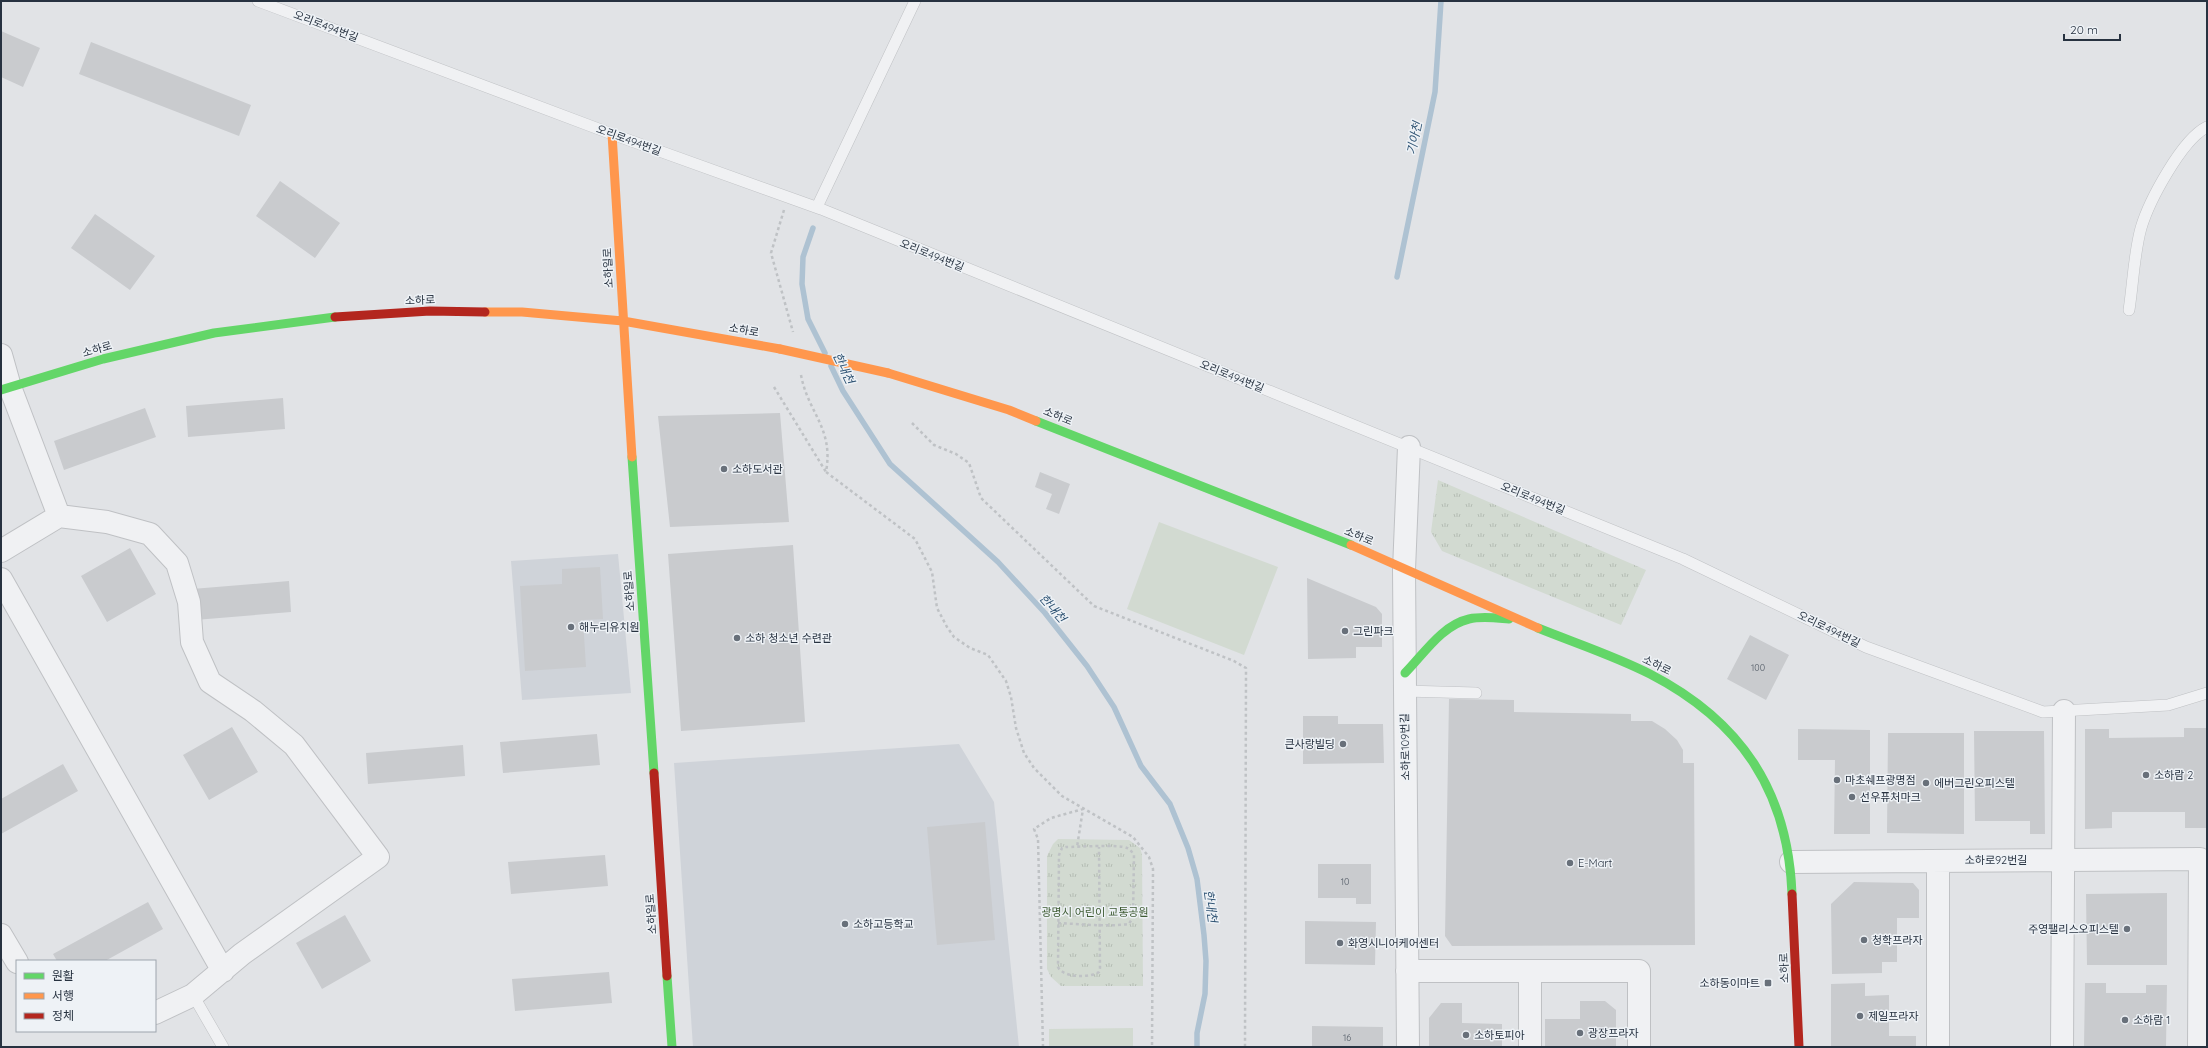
<svg xmlns="http://www.w3.org/2000/svg" width="2208" height="1048" font-family="Quicksand,'Noto Sans KR',sans-serif">
	<style>
		.built { fill: #cfd3d9 }
		.park { fill: url(#park-tufts) }
		.pitch { fill: #d2dad1 }
		.lines { fill: none; stroke-linecap: round; stroke-linejoin: round }
		.stream { stroke: #aec2d2; stroke-width: 5.5 }
		.building { fill: #c9cbce }
		.lane-casing { stroke: #bfc1c4; stroke-width: 12 }
		.street-casing { stroke: #bfc1c4; stroke-width: 24 }
		.path { stroke: #bfc2c5; stroke-width: 2.5; stroke-dasharray: 3 3; stroke-linecap: butt }
		.lane { stroke: #f0f1f3; stroke-width: 11 }
		.street { stroke: #f0f1f3; stroke-width: 22 }
		.fast { stroke: #63d668; stroke-width: 9 }
		.slow { stroke: #ff974d; stroke-width: 9 }
		.jam { stroke: #b3261e; stroke-width: 9 }
		.slow-bridge { stroke: #ff974d; stroke-width: 9 }
		.poi-dot { fill: #68707a; stroke: #eef2f6; stroke-width: 1.5 }
		.labels { text-anchor: middle; dominant-baseline: central; stroke-width: 3; stroke-linejoin: round; paint-order: stroke }
		.number-label { font-size: 9px; fill: #505964 }
		.street-label { font-size: 11px; fill: #273240; stroke: #eef2f6 }
		.poi-label { font-size: 11px; fill: #273240; stroke: #eef2f6; text-anchor: start }
		.park-label { font-size: 11px; fill: #3f5c34; stroke: #eef2f6 }
		.water-label { font-size: 12px; font-style: italic; fill: #305474; stroke: #eef2f6 }
	</style>
	<defs>
		<pattern id="park-tufts" width="24" height="20" patternUnits="userSpaceOnUse"><rect width="24" height="20" fill="#d2dad1"/><path d="M3 7l-1-3M5 7V3M7 7l1-3M15 17l-1-3M17 17v-4M19 17l1-3" fill="none" stroke="#b4bcb4"/></pattern>
	</defs>
	<rect width="100%" height="100%" fill="#e1e3e6"/>
	<path class="built" d="M618 554 631 693 522 700 511 561Z
		M959 744 994 802 1019 1047H693L674 763Z"/>
	<path class="park" d="M1438 480 1646 570 1621 625 1442 551 1431 532Z
		M1058 839 1129 840 1140 848 1142 854 1143 986H1061L1051 977 1047 969V856L1053 844Z"/>
	<path class="pitch" d="M1159 522 1278 567 1244 655 1127 609Z
		M1133 1028V1047H1049V1029Z"/>
	<g class="lines">
		<path class="stream" d="M813 228 803 257 802 284 808 319 825 353
			M1397 277 1435 92 1441 1
			M831 366 843 391 890 464 998 562 1045 613 1087 666 1114 707 1141 766 1170 804 1188 848 1197 879 1204 935 1206 961 1205 994 1197 1033V1047"/>
	</g>
	<path class="building" d="M1 31 40 48 23 87 1 77Z
		M91 42 251 105 239 136 79 74Z
		M280 181 340 223 315 258 256 216Z
		M95 214 155 256 130 290 71 248Z
		M283 398 285 429 188 437 186 406Z
		M145 408 156 437 64 470 54 441Z
		M780 413 789 522 670 527 658 416Z
		M1040 472 1070 484 1059 514 1046 509 1052 494 1035 487Z
		M793 545 805 722 681 731 668 554Z
		M130 548 156 594 107 622 81 576Z
		M600 567 603 619 583 620 586 667 525 671 520 586 562 584V569Z
		M1307 578 1376 607 1382 614V647H1356V658L1308 659Z
		M289 581 291 612 195 620 192 589Z
		M1750 635 1789 655 1766 700 1727 679Z
		M1449 699 1514 700V712L1631 714V721H1652L1665 729 1677 740 1683 750V763H1694L1695 945 1452 946 1445 936Z
		M1303 716H1338V724H1383L1384 763 1303 764Z
		M232 727 258 772 209 800 183 755Z
		M2184 728H2207V828H2185V812H2112V828L2085 829V729H2109V738L2184 737Z
		M1798 729 1870 730V834H1834L1835 760H1798Z
		M1974 731H2044L2045 834H2030V821H1975Z
		M1888 733H1964V834L1887 833Z
		M597 734 600 765 503 773 500 742Z
		M463 745 465 776 368 784 366 753Z
		M63 764 78 791 1 834V799Z
		M985 822 995 940 937 945 927 827Z
		M605 855 608 886 511 894 508 862Z
		M1318 864H1371V904H1356V898H1318Z
		M1854 882 1913 883 1919 890V918H1897V962H1882V973L1832 974 1831 904Z
		M2167 893V965H2087L2086 894Z
		M148 902 163 929 105 961H57L53 954Z
		M345 915 371 961 322 989 296 943Z
		M1305 921 1376 922 1375 965 1305 964Z
		M609 972 612 1003 515 1011 512 979Z
		M1865 983V996L1889 995V1036H1916V1047H1831V984Z
		M2085 983H2106V993H2146V985H2167L2166 1047H2084Z
		M1580 1001H1605L1616 1010V1047H1545V1019H1580Z
		M1441 1003H1462V1023L1502 1024V1047H1429V1018Z
		M1312 1026 1383 1027V1047H1312Z"/>
	<g class="lines">
		<defs>
			<path id="lane" d="M258 1 612 134 821 209 1683 559 1866 647 2043 712 2168 705 2207 693
				M817 207 915 1
				M2129 310C2133 284 2134 253 2141 228 2149 201 2182 139 2207 127
				M1405 691 1476 693
				M193 995 223 1047"/>
			<path id="street" d="M1 355 10 387 59 516
				M1 551 59 516 107 522 150 534 177 563 189 602 192 642 210 682 253 711 294 745 378 857 242 954 193 995 155 1013
				M1 579 223 971
				M1938 861V1047
				M1791 862 2200 859 2199 1047
				M1 935 17 962
				M1407 971H1639V1047
				M1530 971V1047
				M1408 1047 1404 570 1409 447
				M2062 1047 2064 711"/>
		</defs>
		<use href="#lane" class="lane-casing"/>
		<use href="#street" class="street-casing"/>
		<path class="path" d="M784 210 771 253 793 332
			M801 375C808 413 834 428 826 472L915 539 932 572 937 608 947 627 954 637 970 648 988 655 1006 681 1011 697 1016 728 1024 753 1034 768 1062 796 1133 837 1149 857 1153 869 1152 1047
			M774 387 826 472
			M912 423 934 445 956 454 969 463 981 498 1094 606 1234 661 1246 668 1245 1047
			M1058 923C1081 924 1106 927 1129 924L1133 917 1134 855C1132 852 1130 849 1127 848 1119 844 1077 847 1066 847L1062 848 1059 855 1058 967C1063 978 1090 978 1099 972L1100 968 1099 847
			M1043 1047 1038 839 1034 829 1051 818 1083 809 1077 847"/>
		<use href="#lane" class="lane"/>
		<use href="#street" class="street"/>
		<path class="fast" d="M1 390 103 359 214 333 335 317
			M1036 421 1351 545
			M632 457 654 773
			M1538 628C1575 643 1615 656 1650 674 1741 721 1788 791 1792 894
			M1405 673C1423 655 1442 625 1469 619 1482 616 1496 618 1509 619
			M667 976 672 1047"/>
		<path class="slow" d="M612 134 632 457
			M485 312H522L623 321 780 349
			M888 373 1009 410 1036 421
			M1351 545 1538 628"/>
		<path class="jam" d="M335 317 430 311 485 312
			M654 773 667 976
			M1792 894 1799 1047"/>
		<path class="slow-bridge" d="M780 349 888 373"/>
	</g>
	<g class="poi-dot">
		<circle cx="724" cy="469" r="4"/>
		<circle cx="571" cy="627" r="4"/>
		<circle cx="1345" cy="631" r="4"/>
		<circle cx="737" cy="638" r="4"/>
		<circle cx="1343" cy="744" r="4"/>
		<circle cx="2146" cy="775" r="4"/>
		<circle cx="1837" cy="780" r="4"/>
		<circle cx="1926" cy="783" r="4"/>
		<circle cx="1852" cy="797" r="4"/>
		<circle cx="1570" cy="863" r="4"/>
		<circle cx="845" cy="924" r="4"/>
		<circle cx="2127" cy="929" r="4"/>
		<circle cx="1864" cy="940" r="4"/>
		<circle cx="1340" cy="943" r="4"/>
		<rect x="1764" y="979" width="8" height="8" rx="2"/>
		<circle cx="1860" cy="1016" r="4"/>
		<circle cx="2125" cy="1020" r="4"/>
		<circle cx="1580" cy="1033" r="4"/>
		<circle cx="1466" cy="1035" r="4"/>
	</g>
	<g class="labels">
		<g class="number-label">
			<text x="1758" y="667">100</text>
			<text x="1345" y="881">10</text>
			<text x="1347" y="1037">16</text>
		</g>
		<g class="street-label">
			<text transform="translate(326 26) rotate(21)">오리로494번길</text>
			<text transform="translate(629 140) rotate(20)">오리로494번길</text>
			<text transform="translate(932 255) rotate(22)">오리로494번길</text>
			<text transform="translate(608 268) rotate(-93)">소하일로</text>
			<text transform="translate(420 300) rotate(-2)">소하로</text>
			<text transform="translate(744 330) rotate(10)">소하로</text>
			<text transform="translate(97 349) rotate(-16)">소하로</text>
			<text transform="translate(1232 376) rotate(22)">오리로494번길</text>
			<text transform="translate(1058 416) rotate(22)">소하로</text>
			<text transform="translate(1533 498) rotate(22)">오리로494번길</text>
			<text transform="translate(1359 536) rotate(22)">소하로</text>
			<text transform="translate(629 591) rotate(-94)">소하일로</text>
			<text transform="translate(1829 629) rotate(26)">오리로494번길</text>
			<text transform="translate(1657 665) rotate(26)">소하로</text>
			<text transform="translate(1405 747) rotate(-91)">소하로109번길</text>
			<text x="1996" y="860">소하로92번길</text>
			<text transform="translate(651 914) rotate(-94)">소하일로</text>
			<text transform="translate(1784 968) rotate(-92)">소하로</text>
		</g>
		<g class="poi-label">
			<text x="732" y="469">소하도서관</text>
			<text x="579" y="627">해누리유치원</text>
			<text x="1353" y="631">그린파크</text>
			<text x="745" y="638">소하 청소년 수련관</text>
			<text x="1335" y="744" text-anchor="end">큰사랑빌딩</text>
			<text x="2154" y="775">소하람 2</text>
			<text x="1845" y="780">마초쉐프광명점</text>
			<text x="1934" y="783">에버그린오피스텔</text>
			<text x="1860" y="797">선우퓨처마크</text>
			<text x="1578" y="863">E-Mart</text>
			<text x="853" y="924">소하고등학교</text>
			<text x="2119" y="929" text-anchor="end">주영팰리스오피스텔</text>
			<text x="1872" y="940">청학프라자</text>
			<text x="1348" y="943">화영시니어케어센터</text>
			<text x="1760" y="983" text-anchor="end">소하동이마트</text>
			<text x="1868" y="1016">제일프라자</text>
			<text x="2133" y="1020">소하람 1</text>
			<text x="1588" y="1033">광장프라자</text>
			<text x="1474" y="1035">소하토피아</text>
		</g>
		<g class="park-label">
			<text x="1095" y="912">광명시 어린이 교통공원</text>
		</g>
		<g class="water-label">
			<text transform="translate(1414 138) rotate(-78)">기아천</text>
			<text transform="translate(844 368) rotate(64)">한내천</text>
			<text transform="translate(1053 608) rotate(49)">한내천</text>
			<text transform="translate(1211 906) rotate(82)">한내천</text>
		</g>
	</g>
	<rect width="2208" height="1048" fill="none" stroke="#273240" stroke-width="4"/>
	<rect x="16" y="960" width="140" height="72" fill="#eef2f6" stroke="#9ea5ad"/>
	<rect x="24" y="973" width="20" height="6" fill="#63d668" stroke="#9ea5ad"/>
	<text x="52" y="980" font-size="12" fill="#273240">원활</text>
	<rect x="24" y="993" width="20" height="6" fill="#ff974d" stroke="#9ea5ad"/>
	<text x="52" y="1000" font-size="12" fill="#273240">서행</text>
	<rect x="24" y="1013" width="20" height="6" fill="#b3261e" stroke="#9ea5ad"/>
	<text x="52" y="1020" font-size="12" fill="#273240">정체</text>
	<path d="M2064 34v6h56v-6" fill="none" stroke="#273240" stroke-width="2"/>
	<text x="2070" y="34" font-size="12" fill="#273240" stroke="#eef2f6" stroke-width="3" paint-order="stroke">20 m</text>
</svg>
